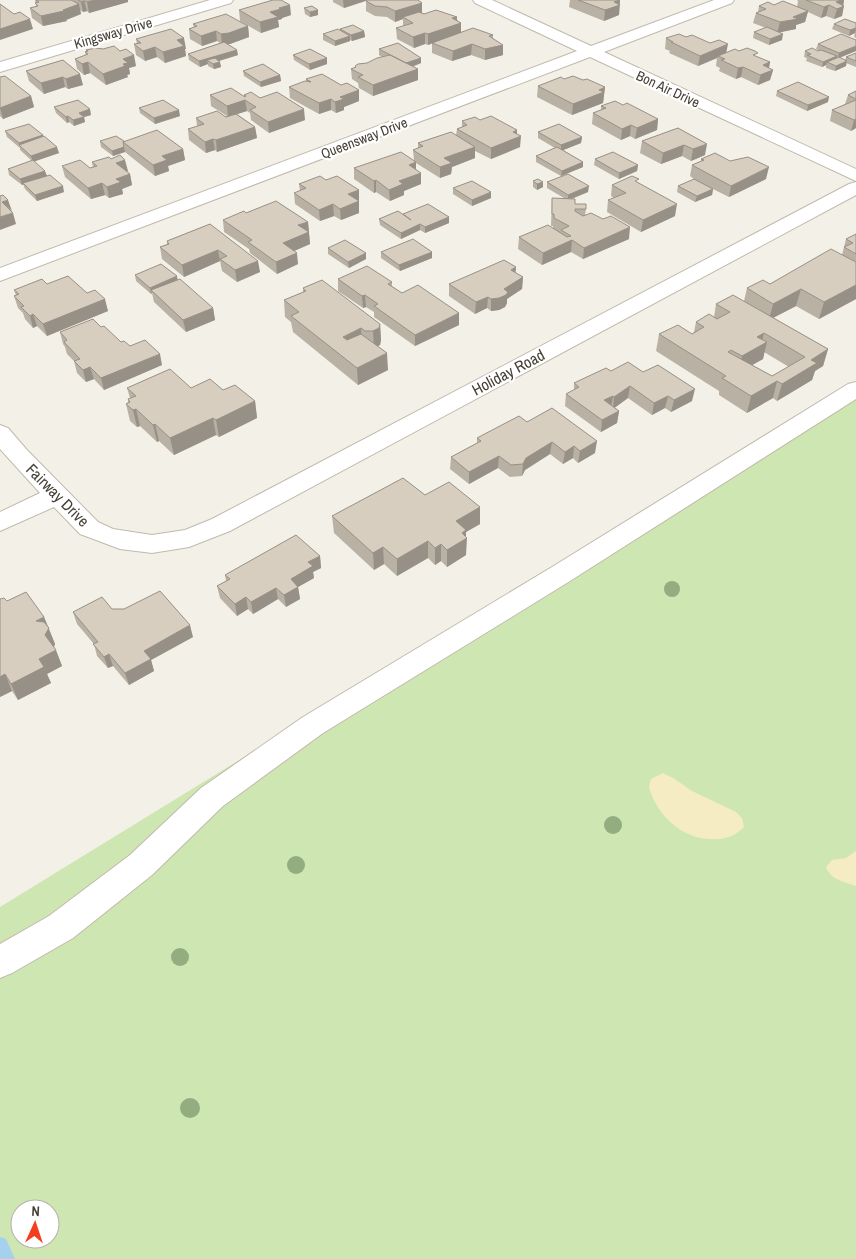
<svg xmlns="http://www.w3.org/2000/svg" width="856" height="1259" font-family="'Archivo Narrow',sans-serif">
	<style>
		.green { fill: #cee6b1; fill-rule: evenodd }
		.sand { fill: #f6ecc4 }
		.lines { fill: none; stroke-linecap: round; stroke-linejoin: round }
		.stream { fill: #a5d0ee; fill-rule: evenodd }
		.minor-casing { stroke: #c1baad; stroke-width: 2 }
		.minor { fill: #fff; fill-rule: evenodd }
		.tree { fill: #94ad80 }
		.wall { fill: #bab1a5; fill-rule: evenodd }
		.shaded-wall { fill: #979086 }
		.building { fill: #d8cec0; stroke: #979086; fill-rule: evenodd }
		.labels { text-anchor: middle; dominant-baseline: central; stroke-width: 4.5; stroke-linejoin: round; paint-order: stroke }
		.far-street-label { font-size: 14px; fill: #464036; stroke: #fff }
		.street-label { font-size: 16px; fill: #464036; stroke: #fff }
	</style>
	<rect width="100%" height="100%" fill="#f3f0e7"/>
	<path class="green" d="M856 381V1259H0V907ZM20 1209H50V1239H20Z"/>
	<path class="sand" d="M663 773 673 778 692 791 736 812 742 818 744 827C727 846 693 841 675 826 663 817 653 802 649 787L651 779Z
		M856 851V886C844 882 830 879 826 867L832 860 846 858Z"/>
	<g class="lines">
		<path class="stream" d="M0 1237 6 1239 15 1259H0Z"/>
		<defs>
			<path id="minor" d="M210 0H233L231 3 0 72V62Z
				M473 0H492L591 46 714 0H734L732 3 604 52 856 169V181L590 57 0 281V268L577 51 475 3Z
				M856 182V195L230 531 189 547 152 553 120 549 80 534 54 507 0 531V512L40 493 0 449V425L8 428 27 450 98 522 113 529 152 535 185 530 212 519 849 184Z
				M856 382V399L570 581 323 733 223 806 152 875 73 938 12 973 0 978V944L49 916 130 855 201 788 303 717 552 567 848 384Z"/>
		</defs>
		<use href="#minor" class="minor-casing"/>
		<use href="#minor" class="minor"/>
	</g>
	<g class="tree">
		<circle cx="672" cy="589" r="8"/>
		<circle cx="613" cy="825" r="9"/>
		<circle cx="296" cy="865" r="9"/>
		<circle cx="180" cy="957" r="9"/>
		<circle cx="190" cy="1108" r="10"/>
	</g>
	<path class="wall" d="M35 0 73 1V0H128V2L89 13 87 11 83 12 80 10 81 14 66 20 67 21 43 26 32 18 30 8 36 6Z
		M333 0H418L422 3V13L457 20 461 23V33L493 35V38L503 55 485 60 471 55 452 61 432 53V43L428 45 425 44 414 48 397 39 396 28 403 26V19L395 22 387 17 375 16 366 11V1L344 8 333 2Z
		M570 0H620L619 15 604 21 569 7Z
		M797 0H844L842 16 834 19 826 16 821 18 808 12 805 22 796 25V29L779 32 782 40 769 45 753 38 754 32 766 28 753 23 756 13 758 12 759 6 774 5 797 7 798 1Z
		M304 8 318 15 310 17 305 14Z
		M239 10 291 15 282 18V19L278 20 279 27 261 33 240 21Z
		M856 23V38L854 37 855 33 849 36 832 29 834 24Z
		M193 24 248 26 249 37 230 44H228L238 55 219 61 221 67 214 69 208 66V64L200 67 189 60 188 54 220 43 217 41 202 46 190 39 189 29 194 27Z
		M340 29 364 31 365 37 352 41 350 40V41L335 46 323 40V34L340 30Z
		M666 38 726 53 739 51 757 57 770 62 769 68 773 70 770 80 758 85 741 77 736 79 719 71 720 68 716 66 717 58 698 66 669 53 670 51 665 49Z
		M136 39 186 49H185L186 56 165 63 157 57 145 61 136 55 134 44H137Z
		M818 44 856 51 840 58 845 60 846 57 856 53V67L846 63V66L835 71 826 68V65L822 67 806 61 807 58 804 57 805 51H819L816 49Z
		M379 49 421 63 412 67 418 80 373 96 359 88 358 83 352 79 351 69 355 67V66L367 63 382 57 379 55Z
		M86 50 136 66 129 68 130 74 127 75 128 77 106 85 90 73 84 75 77 69 75 59 86 55 85 52H86Z
		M293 55 327 64 310 70 294 60Z
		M63 60 83 85 68 89 65 87 44 94 29 81 26 71Z
		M243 71 280 75 281 81 261 87 244 76Z
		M0 77 31 96 34 107 3 119 0 116Z
		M306 79 341 85 359 90V101L344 107V110L336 113 331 110 319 114 290 98 289 87 306 82Z
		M564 79 583 80 605 87 603 103 572 115 537 97 538 86Z
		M777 91 828 102 807 111 776 96Z
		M856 91V128L851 131 830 121 832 110 845 104 848 95Z
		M210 95 245 97 244 95 260 98 305 120 269 133 251 120 250 113 247 111 237 114 255 127 257 138 217 152 215 150 206 153 189 140 188 129 197 126 196 118 227 116 211 106Z
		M623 105 658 119 657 130 635 139 630 136 621 140 592 124 593 113 601 110V106Z
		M54 107 91 115 84 117 85 122 74 126 69 122 67 123 56 113Z
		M139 108 180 116 155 124 140 113Z
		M480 120 517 130V134L520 147 491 159 475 151V158L452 167 451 174 440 178 416 163V169L421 184 404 191V195L390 201 376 192 374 193 354 179V168L414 160 413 150 418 148V143L456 135 457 129 462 127V121Z
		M678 128 705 155 691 161 682 156 661 164 640 153 642 141Z
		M5 131 43 135V137L59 153 34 161 47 176 64 192 37 201 25 189 23 184 22 185 9 175 8 169 32 161 20 150V148L7 137Z
		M538 132 582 137 581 143 563 150 583 162V167L561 176 536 162V156L555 148 538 138Z
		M100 141H124L183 149 185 160 168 166 169 171 155 176 125 152 113 156 101 147Z
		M595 159 638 165 637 171 619 179 594 165Z
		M701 159 730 161 766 179 729 197 713 189 712 195 695 202 677 192 678 186 694 179 690 176 692 165 701 161Z
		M92 162 128 171H127L130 174 132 185 122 189 123 194 109 198 105 195 91 199 65 177 62 166 90 168H93Z
		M326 180 359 190V213L341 220 334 216 320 221 295 204 294 193 300 191 299 184Z
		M533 181 543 187 537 190 533 187Z
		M547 182 588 192 572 199 575 204 586 209 585 215 629 239 583 259 571 252 542 265 518 249 519 237 553 229V226H551L552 198H564L547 188Z
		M638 183 675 216 641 232 607 212 608 200 614 198 611 196 612 185Z
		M453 188 491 198 472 206 453 194Z
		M246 213 308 222 310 244 294 251 298 264 277 274 250 253 249 249 224 232 223 220Z
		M403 214 449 217V223L425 233 420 230 401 239 380 225 379 219 403 215Z
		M210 224 260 272 237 282 222 271 220 261 184 277 162 259 160 247 167 244V241Z
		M856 234V299L819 319 796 306 773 318 828 349 823 366 815 371 812 380 777 401 773 398 747 413 719 395V391L656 351 659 334H692L694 332 696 322 714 317 716 304 744 301 747 288 770 284 842 255 846 239ZM764 352 789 367 772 376 752 365 763 359Z
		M328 248 366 253V259L349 268 328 254Z
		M381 252H432V258L400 271 381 258Z
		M516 267 515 273 523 277 522 289 507 299V303L505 307 499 310 491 311 487 308 475 314 449 296V284Z
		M135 275 177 280 213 308 215 320 186 332 154 302 152 293 151 294 136 281Z
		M338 279 392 282V286L402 293 459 313V325L415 346 374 317V312L366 307 363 308 338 291Z
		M47 284 87 293 108 311 47 336 37 326 33 328 25 319 23 313 18 308 14 296 16 295 14 290Z
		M303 288 380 324 381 340 380 345 378 346 388 370 358 385 293 332 291 322 285 317 284 300 303 292Z
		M101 327 121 342 130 346 162 365 104 390 94 379 86 382 77 373 74 361 67 354 65 347 63 344 60 332Z
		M611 371 643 372 692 401 671 412 665 408 652 415 628 398 614 408 619 411 617 423 601 432 565 406 566 394 574 390V383Z
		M127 388H191L223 390 255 401 257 418 219 437 216 435 174 455 159 441 157 442 140 426 137 427 130 421 126 404 128 402V399L130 398Z
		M527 422 595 453 578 463 573 458 563 464 550 454 525 470 522 476 510 477 498 468 469 484 450 469 451 457 477 443V438Z
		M425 495 480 524 466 532V555L447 567 441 561 435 565 428 558 397 576 384 564 374 570 334 533 332 516Z
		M320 556 321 568 313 572 314 578 298 587 300 599 286 607 278 599 253 614 248 609 237 616 220 598 217 586 226 581 225 575Z
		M0 599 7 601 44 617 55 644 54 647 62 666 47 674 51 683 18 700 12 691 0 697Z
		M112 609 193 637 151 660 154 671 129 685 113 666 108 668 97 656 94 644 77 624 73 612Z"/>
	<path class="shaded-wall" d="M96 0H128V2L89 13 87 2Z
		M343 0H368L344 8Z
		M620 0 619 15 604 21 605 10 614 2Z
		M841 0H844L843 6H844L842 16 834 19 837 9 836 2Z
		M84 1 87 11 83 12 81 2Z
		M422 3V13L403 17V19L395 22V11Z
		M79 4 81 14 66 20 67 21 43 26 41 16 63 10Z
		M290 5 291 15 282 18V19L278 20 279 27 261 33 260 22 270 12 279 8Z
		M829 5 826 16 821 18 824 7Z
		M318 10V15L310 17V12Z
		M808 11 805 22 796 25V29L777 33 780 22Z
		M457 17V24L461 23V33L428 45V34L452 18Z
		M30 19 33 29 0 40V29Z
		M248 26 249 37 230 44 222 45 221 34Z
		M856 28 855 33 849 36 850 30Z
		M216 31 217 41 202 46 201 36Z
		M364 31 365 37 352 41 351 35Z
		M425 33V44L414 48 413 37Z
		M783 34 782 40 769 45 770 39Z
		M350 36V41L335 46V41Z
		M184 38 186 49H185L186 56 165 63 163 52 177 40Z
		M472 44 471 55 452 61 453 51Z
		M728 44 726 54 718 56 717 58 698 66 700 56Z
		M503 45V55L485 60V49Z
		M856 46V51L838 58 839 53Z
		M155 47 157 57 145 61 143 51Z
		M237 50 238 55 212 63 207 60 208 64 200 67 199 61Z
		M134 55 136 66 129 68 130 74 127 75 128 77 106 85 103 74 123 59Z
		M837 56 835 62H827L826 65 822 67 823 62Z
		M327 58V64L310 70 309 64Z
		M421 58V63L406 69V63Z
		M847 61 846 66 835 71 836 66Z
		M88 62 90 73 84 75 82 64Z
		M220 62 221 67 214 69 213 64Z
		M770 62 768 72 773 70 770 80 758 85 763 65Z
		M743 67 741 77 736 79 738 68Z
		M418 69V80L373 96V85Z
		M80 74 83 85 68 89 66 79Z
		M280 75 281 81 261 87 260 82Z
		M63 77 65 87 44 94 41 83Z
		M605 87 603 103 572 115 573 104Z
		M359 90V101L344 107V110L336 113 335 102 340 97Z
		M31 96 34 107 3 119 0 108Z
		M829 97 828 102 807 111 808 105Z
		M331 99V110L319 114V103Z
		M245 100 247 111 228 117 227 106Z
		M90 109 91 115 84 117 85 122 74 126 73 120 79 113Z
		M304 109 305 120 269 133 268 122Z
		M179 110 180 116 155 124 154 118Z
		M68 116 69 122 67 123 66 117Z
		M658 119 657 130 635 139 637 128Z
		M856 119V128L851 131 854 120Z
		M631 125 630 136 621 140 622 129Z
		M255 127 257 138 217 152 216 140Z
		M517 130V138L521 136 520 147 491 159V148L513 132Z
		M43 135 44 141 20 145 19 143Z
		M582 137 581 143 561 151V145Z
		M213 139 215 150 206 153 205 142Z
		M707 144 705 155 691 161 693 149Z
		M684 145 682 156 661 164 663 153Z
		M57 147 59 153 33 162 31 156Z
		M124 147 125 152 113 156 112 151Z
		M475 147V158L452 167 451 174 440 178V167L444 158Z
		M183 149 185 160 168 166 169 171 155 176 153 165 162 156Z
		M125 160 128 171 118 174 116 163Z
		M416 162V173L409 165Z
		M583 162V167L561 176 562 171Z
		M638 165 637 171 619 179V173Z
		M769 167 766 179 729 197 731 186Z
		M45 171 47 176 22 185 20 179Z
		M421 173V184L404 191V195L390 201 389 190 399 181Z
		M130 174 132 185 122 189 123 194 109 198 107 187 116 179Z
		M376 180V192L374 193V181Z
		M543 182V187L537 190V184Z
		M102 183 105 195 91 199 88 188Z
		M63 186 64 192 37 201 35 195Z
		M589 186 588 192 568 200V195Z
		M713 189 712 195 695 202 697 196Z
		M359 190V213L341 220 340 209 348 194Z
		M491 192V198L472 206V200Z
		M8 200 12 211 2 202Z
		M333 204 334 216 320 221 319 210Z
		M677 204 675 216 641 232 643 220Z
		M13 213 16 224 0 230V217Z
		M449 217V223L425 233V227Z
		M308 222 310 244 285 255 283 243 298 225Z
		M420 224V230L401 239V233Z
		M630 227 629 239 583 259 584 248Z
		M572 240 571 252 542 265 543 253Z
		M218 250 220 261 184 277 182 265Z
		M432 252V258L400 271 399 265Z
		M297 253 298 264 277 274 276 262Z
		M366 253V259L349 268 348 262Z
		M258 261 260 272 237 282 235 270Z
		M516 267 515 279 511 270Z
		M177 276 178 282 151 290 152 293 151 294 150 288Z
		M523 277 522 289 507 299V303L505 307 499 310 491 311V299L504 289Z
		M856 285V299L819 319 824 302Z
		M801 289 796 306 769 320 773 304Z
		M365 295 366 307 363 308 362 296Z
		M488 297 487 308 475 314 476 302Z
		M105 299 108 311 47 336 43 324Z
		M213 308 215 320 186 332 183 320Z
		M459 313V325L415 346V335Z
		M33 314 37 326 33 328 30 316Z
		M380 324 381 340 380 345 374 348 373 331Z
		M361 328 362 345 344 353 343 337Z
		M764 333 761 346 767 342 763 359 738 373 742 356 757 337Z
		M828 349 823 366 815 371 812 380 777 401 782 384 811 360Z
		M387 353 388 370 358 385 357 368Z
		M160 354 162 365 104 390 101 378Z
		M90 367 94 379 86 382 83 370Z
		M777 381 773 398 747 413 751 396Z
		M630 386 628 398 613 409 614 397Z
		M695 389 692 401 671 412 674 400Z
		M613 396 611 408 604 400Z
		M668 396 665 408 652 415 654 403Z
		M255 401 257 418 219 437 216 420Z
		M136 409 140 426 137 427 133 410Z
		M619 411 617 423 601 432 602 420Z
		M213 418 216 435 174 455 170 438Z
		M155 424 159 441 157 442 153 425Z
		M597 441 595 453 578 463 580 451Z
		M552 442 550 454 525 470 522 476 523 464 526 458Z
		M574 446 573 458 563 464 565 452Z
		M499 456 498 468 469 484V472Z
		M480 507V524L466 532V538H467L466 555 447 567V550L456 521Z
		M428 541V558L397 576V559Z
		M441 544V561L435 565V548Z
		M383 547 384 564 374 570 373 553Z
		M320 556 321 568 313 572 314 578 298 587 300 599 286 607 284 595 291 579 308 562Z
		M276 588 278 599 253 614 251 602Z
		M246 597 248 609 237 616 235 604Z
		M44 617 55 644 52 652 36 621Z
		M190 625 193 637 151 660 154 671 129 685 125 673 144 651Z
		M56 650 62 666 47 674 51 683 18 700 11 684 39 659Z
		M109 654 113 666 108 668 104 657Z
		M5 674 12 691 0 697V677Z"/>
	<path class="building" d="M36 0H71L79 4 63 10 64 11 41 16 30 8 38 6 35 3 39 2Z
		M78 0H96L87 2 84 1 81 2Z
		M273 0H281L290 5 279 8 281 9 270 12 278 17 260 22 239 10Z
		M366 0H418L422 3 395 11 387 7 375 6 366 1Z
		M578 0H620L614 2 620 5 605 10Z
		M806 0H841L836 2 844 6 837 9 829 5 824 7Z
		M783 1 808 11 793 17 798 19 780 22 756 13 766 9 759 6 768 2 774 5Z
		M0 4 14 14 20 12 30 19 0 29Z
		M312 6 318 10 310 12 304 8Z
		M436 10 457 17 452 18 461 23 428 34 425 33 413 37 396 28 413 23 403 17 419 12 424 14Z
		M226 14 248 26 229 33 221 34 216 31 201 36 189 29 197 26 193 24Z
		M845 19 856 23V28L850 30 834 24Z
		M353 25 364 31 351 35 340 29Z
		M767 27 783 34 770 39 754 32Z
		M473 28 493 35 489 36 503 45 485 49 472 44 453 51 432 43Z
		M171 29 184 38 177 40 184 46 163 52 155 47 143 51 134 44 141 43 136 39Z
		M338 29 350 36 335 41 323 34Z
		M679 34 686 37 692 35 710 43 719 40 728 44 700 56 671 42H673L666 38Z
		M841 34 856 40V46L839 53 818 44Z
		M224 42 237 50 199 61 188 54Z
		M398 43 421 58 406 63 379 49Z
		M114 46 120 51 126 49 134 55 123 59 128 63 123 64 125 66 103 74 88 62 82 64 75 59 88 54 85 52 88 51 86 50 96 48 103 49Z
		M747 48 755 51 758 53 753 55 770 62 763 65 773 70 760 75 743 67 738 68 721 60 725 59 718 56 735 49 739 51Z
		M812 48 818 51 821 50 837 56 823 62 807 55 811 54 805 51Z
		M310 49 327 58 309 64 293 55Z
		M856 53V61L846 57Z
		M390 55 418 69 373 85 358 77 363 75 351 69 356 67 355 66 358 64 367 63 377 58Z
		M839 57 847 61 836 66 827 62Z
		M215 58 220 62 213 64 207 60Z
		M63 60 80 74 66 79 63 77 41 83 26 71Z
		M263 64 280 75 260 82 243 71Z
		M322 74 341 85 347 83 359 90 340 97 344 99 335 102 331 99 319 103 289 87 305 81 311 82 306 79Z
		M5 76 31 96 0 108V77Z
		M573 76 583 80 587 79 605 87 599 90 604 92 573 104 538 86 561 77 564 79Z
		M798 82 829 97 808 105 777 91Z
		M231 88 245 97 246 96 244 95 251 92 260 98 277 92 304 109 268 122 250 110 256 107 245 100 227 106 210 95Z
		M856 91V99L848 95Z
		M78 100 90 109 79 113 84 117 73 120 68 116 66 117 54 107Z
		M163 100 179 110 154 118 139 108Z
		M856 100V119L854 120 832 110Z
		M615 101 623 105 627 103 658 119 637 128 631 125 622 129 593 113 606 108 601 106Z
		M217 111 226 117 236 114 255 127 216 140 213 139 205 142 188 129 204 124 196 118Z
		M491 116 517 130 513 132 521 136 491 148 457 129 467 125 462 121 475 117 480 120Z
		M29 124 43 135 19 143 5 131Z
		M559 124 582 137 561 145 538 132Z
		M678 128 707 144 693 149 684 145 663 153 642 141Z
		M157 130 183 149 162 156 167 160 153 165 123 142Z
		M451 132 475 147 444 158 452 163 440 167 413 150 423 146 418 143Z
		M44 136 57 147 31 156 19 145Z
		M116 136 124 141 123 142 124 147 112 151 100 141Z
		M557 147 583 162 562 171 536 156Z
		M401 152 416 162 409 165 421 173 399 181 403 184 389 190 376 180 374 181 354 168Z
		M613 152 638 165 619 173 595 159Z
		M715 153 730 161 748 157 769 167 731 186 692 165 704 160 701 159Z
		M120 155 125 160 116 163 130 174 116 179 121 182 107 187 102 183 88 188 62 166 80 160 90 168 97 166 92 162 109 157 111 159Z
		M33 160 45 171 20 179 8 169Z
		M568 174 589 186 568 195 547 182Z
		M50 175 63 186 35 195 23 183Z
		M320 176 326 180 337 176 359 190 348 194 359 201 340 209 333 204 319 210 294 193 306 188 299 184Z
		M632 176 639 179 635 181 677 204 643 220 608 200 626 193 612 185Z
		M538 179 543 182 537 184 533 181Z
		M694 179 713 189 697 196 678 186Z
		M472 181 491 192 472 200 453 188Z
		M3 195 8 200 2 202 13 213 0 217V196Z
		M552 198 575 199V204H586V209H575V211L583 216 591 213 603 219 611 216 630 227 584 248 572 240 543 253 519 237 548 225 567 237 571 236 561 230 569 226 554 218V214H552Z
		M276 201 308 222 298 225 309 232 283 243 297 253 276 262 248 242 252 240 223 220 244 211 246 213Z
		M428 204 449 217 425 227 420 224 401 233 379 219 398 211 411 220 403 214Z
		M210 224 258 261 235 270 220 259 227 256 218 250 182 265 160 247 169 244 167 241Z
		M856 234V254L844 247 853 243 846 239Z
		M413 239 432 252 399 265 381 252Z
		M345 240 366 253 348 262 328 248Z
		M831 249 856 262V285L824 302 801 289 773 304 747 288 763 280 770 284Z
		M504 260 516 267 511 270 523 277 504 289 508 292 506 295 499 298 491 299 488 297 476 302 449 284Z
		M161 264 177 276 150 288 135 275Z
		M367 266 392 282 388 284 402 293 418 285 459 313 415 335 374 306 378 304 365 295 362 296 338 279Z
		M68 276 87 293 95 290 105 299 43 324 33 314 30 316 21 307 24 306 14 296 19 294 14 290 42 279 47 284Z
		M180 279 213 308 183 320 151 290Z
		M322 280 380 324 379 328 373 331H365L361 328 343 337 347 340 361 334 387 353 357 368 291 316 299 312 284 300 306 291 303 288Z
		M733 295 828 349 811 360 817 363 782 384 777 381 751 396 722 378 726 376 659 334 678 325 692 334 704 327 696 322 709 314 717 319 730 312 716 304ZM764 333 805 357 772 376 728 352 731 350 742 356 767 342 757 337Z
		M93 319 101 327 104 326 121 342 124 341 130 346 145 340 160 354 101 378 90 367 83 370 74 361 80 359 64 342 67 340 60 332Z
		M628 362 643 372 658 365 695 389 674 400 668 396 654 403 630 386 614 397 613 396 604 400 619 411 602 420 566 394 579 387 574 383 606 368 611 371Z
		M170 369 191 388 210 379 223 390 235 385 255 401 216 420 213 418 170 438 155 424 153 425 136 409 133 410 126 404 130 402 128 399 136 396 127 388Z
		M552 408 597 441 580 451 574 446 565 452 552 442 526 458 523 464 511 465 499 456 469 472 451 457 481 441 477 438 519 416 527 422Z
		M403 478 425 495 449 482 480 507 456 521 466 530 462 533 467 538 447 550 441 544 435 548 428 541 397 559 383 547 373 553 332 516Z
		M296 535 320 556 308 562 313 566 291 579 298 587 284 595 276 588 251 602 246 597 235 604 217 586 230 579 225 575Z
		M160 591 190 625 144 651 151 659 125 673 109 654 104 657 93 644 98 642 73 612 102 597 112 609H124Z
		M26 592 44 617 36 621 44 622 49 628 45 635 56 650 39 659 44 667 11 684 5 674 0 677V599L4 598 7 601Z"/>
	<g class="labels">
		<g class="far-street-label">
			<text transform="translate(113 33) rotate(-16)">Kingsway Drive</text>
			<text transform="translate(668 89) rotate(25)">Bon Air Drive</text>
			<text transform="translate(364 138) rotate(-21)">Queensway Drive</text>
		</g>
		<g class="street-label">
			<text transform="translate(508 372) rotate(-28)">Holiday Road</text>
			<text transform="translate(58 495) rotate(45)">Fairway Drive</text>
		</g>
	</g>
	<g transform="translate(35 1224) rotate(3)"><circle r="24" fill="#ffffff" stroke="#b5b3af"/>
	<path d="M0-4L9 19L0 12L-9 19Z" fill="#f43e1d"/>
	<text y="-8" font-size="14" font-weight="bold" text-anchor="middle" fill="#464036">N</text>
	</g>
</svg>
